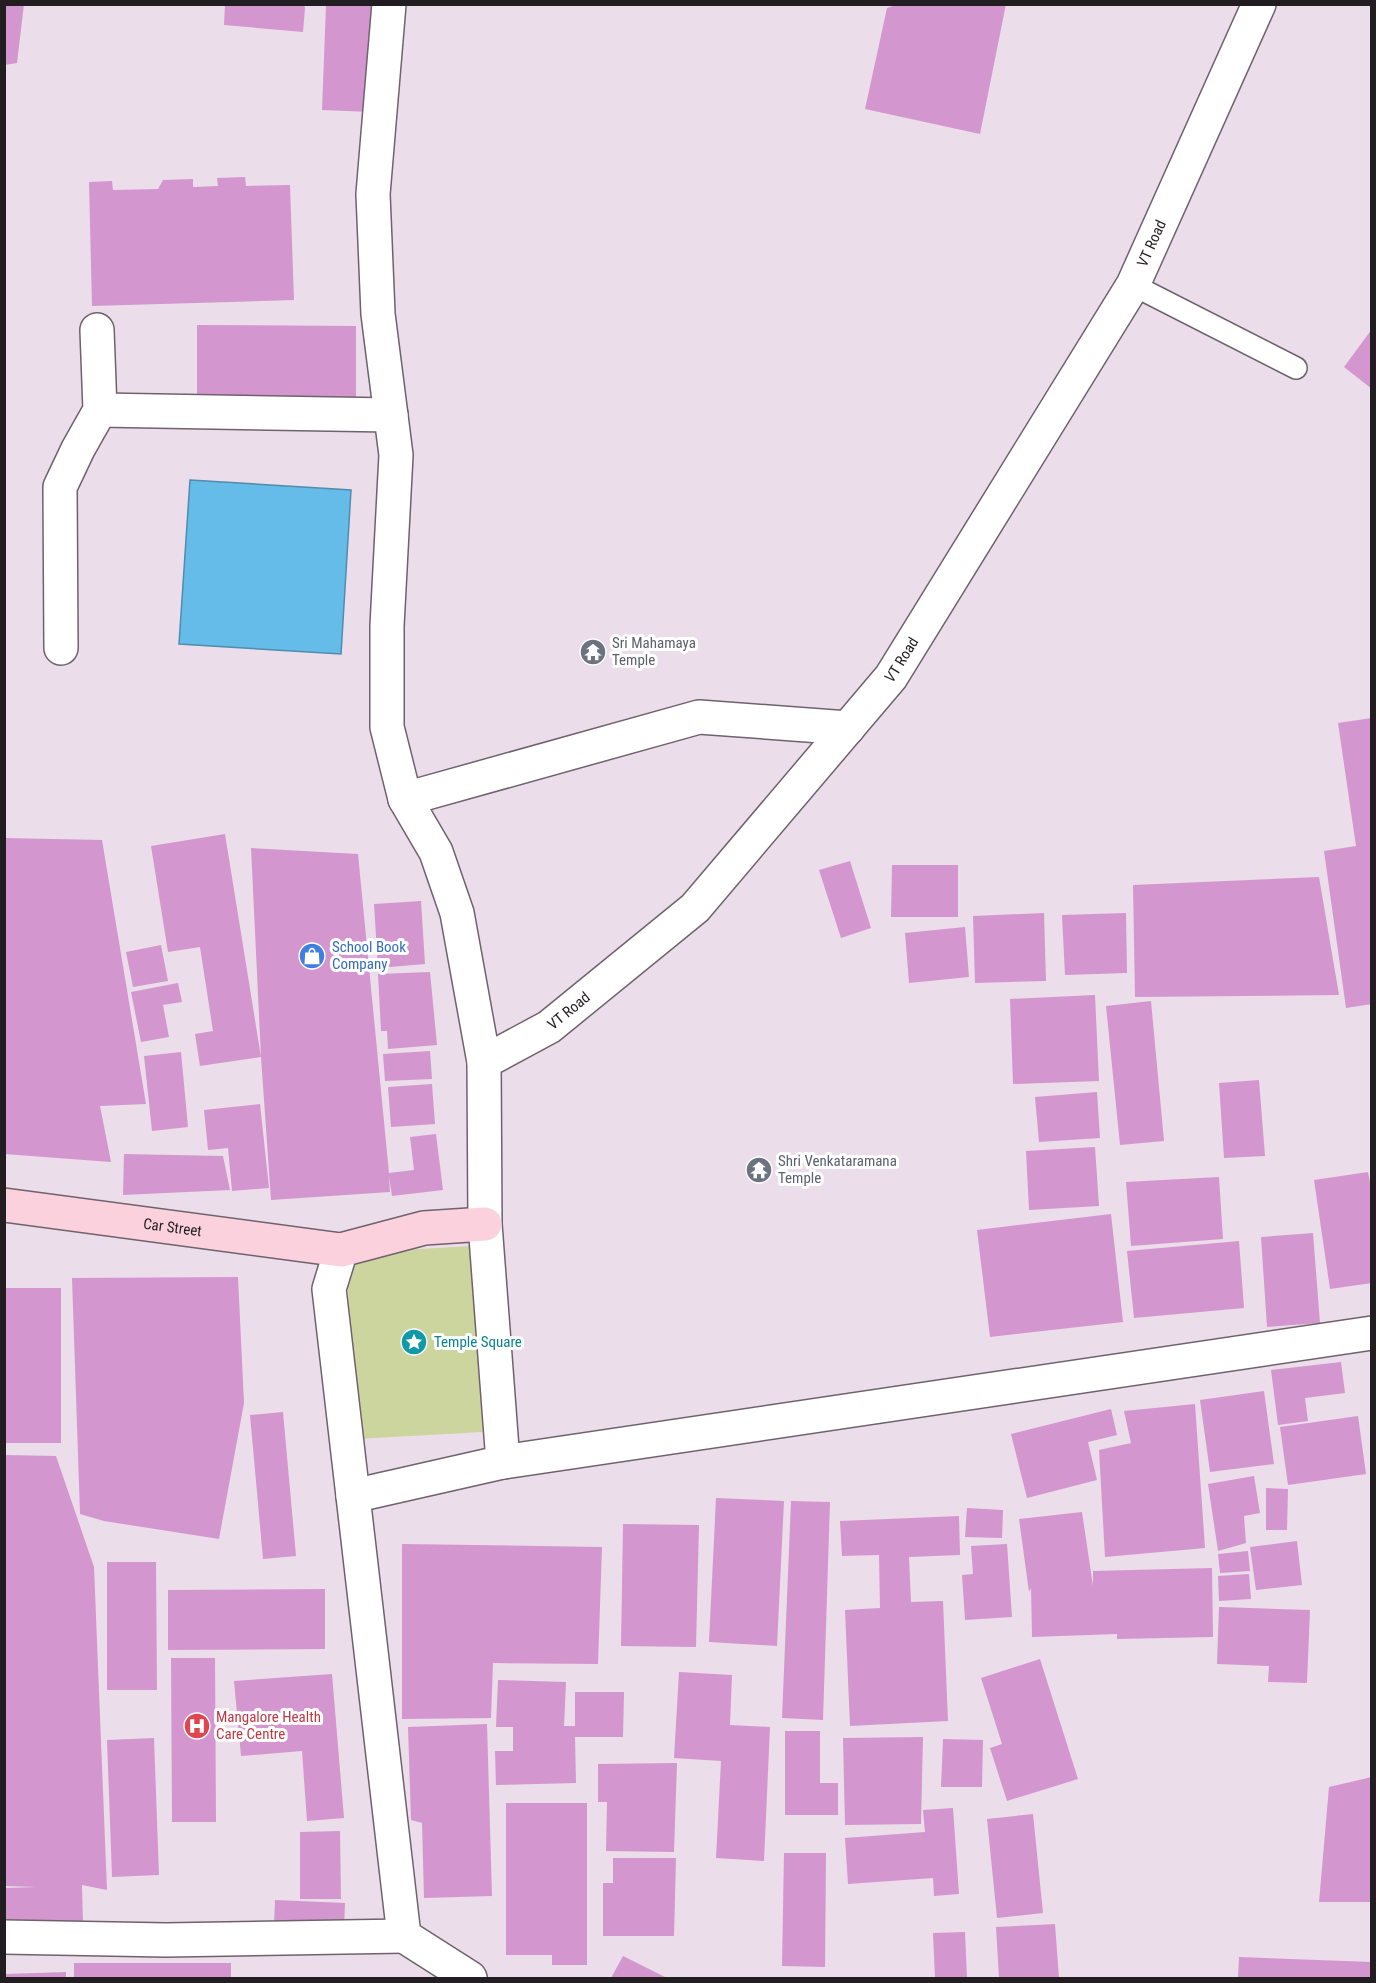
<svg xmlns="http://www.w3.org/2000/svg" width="1376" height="1983" font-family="'Roboto Condensed',sans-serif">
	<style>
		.green { fill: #cdd59f }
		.water { fill: #65bce9; stroke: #518cad; stroke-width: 1.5 }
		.building { fill: #d496cf }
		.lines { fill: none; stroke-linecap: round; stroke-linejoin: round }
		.service-casing { stroke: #6f626d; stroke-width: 24 }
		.minor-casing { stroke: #6f626d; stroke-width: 36 }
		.tertiary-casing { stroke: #6f626d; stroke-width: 36 }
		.secondary-casing { stroke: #6f626d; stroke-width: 36 }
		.service { stroke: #fff; stroke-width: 21 }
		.minor { stroke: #fff; stroke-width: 33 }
		.tertiary { stroke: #fff; stroke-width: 33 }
		.secondary { stroke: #fbd1dd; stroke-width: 33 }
		.labels { text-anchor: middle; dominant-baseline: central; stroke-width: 6; stroke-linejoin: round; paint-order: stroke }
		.street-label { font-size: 15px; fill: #221d21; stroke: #fff }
		.worship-label { font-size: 15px; fill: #5b616d; stroke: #fff; text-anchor: start }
		.shop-label { font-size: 15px; fill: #366cbe; stroke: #fff; text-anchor: start }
		.culture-label { font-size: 15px; fill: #0d838f; stroke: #fff; text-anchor: start }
		.health-label { font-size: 15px; fill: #be3a42; stroke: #fff; text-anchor: start }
	</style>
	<rect width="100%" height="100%" fill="#ebddea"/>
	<path class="green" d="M473 1246 483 1432 356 1439 346 1253Z"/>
	<path class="water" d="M190 480 351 490 341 654 179 644Z"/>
	<path class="building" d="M4 4H24L17 63 4 65Z
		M225 4H304L305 8 303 32 224 25Z
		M899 4H1006L980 134 865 109 887 8Z
		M326 5H375L371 112 322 110Z
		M245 177 246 186 290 185 294 300 92 306 89 182 112 181 113 190 158 189 163 180 193 179V187L218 186 217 178Z
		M197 325 356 326V402H197Z
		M1372 329V389L1344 367Z
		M1372 718V1004L1346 1008 1324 851 1356 846 1338 723Z
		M225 834 261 1057 251 848 358 854 389 1173 414 1170 410 1137 436 1134 443 1190 392 1196 389 1176 390 1192 271 1200 261 1057 200 1066 195 1034 213 1031 200 947 168 952 151 846Z
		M4 838 102 840 146 1104 100 1106 111 1162 4 1154Z
		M850 861 871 928 841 938 819 870Z
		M892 865H958V917H891Z
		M1319 877 1339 995 1135 997 1133 885Z
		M421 901 425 964 378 968 374 904Z
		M1044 913 1046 981 975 983 973 916Z
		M1126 913 1127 973 1065 975 1062 915Z
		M965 927 969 977 909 983 905 933Z
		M161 945 168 981 133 987 126 952Z
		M430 972 437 1045 388 1049 387 1031H381L378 974Z
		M178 983 182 1002 163 1005 169 1037 141 1042 131 992Z
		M1095 995 1099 1081 1013 1084 1010 999Z
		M1151 1001 1164 1141 1120 1145 1106 1006Z
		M430 1051 432 1079 385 1081 383 1054Z
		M181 1052 188 1127 152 1131 144 1056Z
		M1259 1080 1265 1156 1224 1158 1219 1083Z
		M432 1084 435 1124 391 1127 388 1087Z
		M1097 1092 1100 1138 1039 1142 1035 1097Z
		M260 1104 269 1188 232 1191 228 1148 208 1150 204 1110Z
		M1095 1147 1099 1206 1029 1210 1026 1151Z
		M124 1154 223 1156 230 1190 123 1195Z
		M1368 1172 1372 1193V1283L1330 1289 1314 1180Z
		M1219 1177 1223 1239 1131 1246 1126 1182Z
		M1111 1214 1123 1322 990 1337 977 1230Z
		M1313 1233 1320 1323 1267 1327 1261 1237Z
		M1239 1241 1244 1308 1134 1318 1127 1251Z
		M238 1277 244 1403 219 1539 104 1521 80 1514 72 1278Z
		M4 1288H61V1443H4Z
		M1341 1362 1345 1393 1305 1398 1308 1421 1278 1425 1271 1370Z
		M1264 1391 1274 1464 1210 1472 1200 1400Z
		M1195 1404 1205 1548 1105 1557 1099 1450 1131 1443 1124 1411Z
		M1111 1409 1117 1435 1088 1442 1097 1480 1027 1498 1011 1434Z
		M283 1412 296 1556 263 1559 250 1415Z
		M1358 1416 1366 1474 1288 1485 1280 1427Z
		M4 1455 56 1456 94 1567 107 1890 82 1885 83 1924 4 1926V1888L37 1887 4 1886Z
		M1254 1476 1260 1513 1244 1516 1246 1543 1218 1551 1208 1484Z
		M1266 1488 1288 1489 1287 1530H1266Z
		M716 1498 784 1501 777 1646 709 1642Z
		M791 1501 830 1502 823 1720 782 1718Z
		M967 1508 1003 1510 1002 1538 965 1537Z
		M1082 1512 1093 1586V1571L1212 1568 1213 1637 1117 1639V1634L1032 1637 1031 1588 1029 1592 1019 1519Z
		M959 1516 960 1555 909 1557 911 1602 943 1601 948 1721 850 1726 845 1610 880 1608 879 1555 842 1556 840 1521Z
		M623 1524 699 1525 696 1647 621 1646Z
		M1297 1541 1302 1585 1256 1590 1250 1547Z
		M402 1544 602 1547 598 1664 493 1663 491 1718 402 1719Z
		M1007 1544 1012 1617 965 1620 962 1575 973 1574 971 1546Z
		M1248 1551 1250 1571 1220 1573 1218 1554Z
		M107 1562H156L157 1690H107Z
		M1249 1574 1251 1599 1219 1601 1218 1576Z
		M325 1589V1649L168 1650V1590Z
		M1219 1607 1310 1610 1307 1683 1268 1682 1269 1666 1217 1664Z
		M171 1658H215L216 1822H172Z
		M1040 1659 1078 1779 1007 1801 990 1748 1002 1744 981 1678Z
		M679 1672 732 1675 730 1725 770 1727 764 1861 716 1858 721 1761 674 1758Z
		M332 1674 344 1818 307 1821 302 1751 241 1756 234 1681Z
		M498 1680 566 1682 564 1726H575V1692H624L623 1737H575L576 1783 496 1785 495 1751H513V1727H496Z
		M487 1724 492 1896 424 1898 422 1823 411 1820 408 1727Z
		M785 1731H820V1783H838V1815H785Z
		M923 1737 921 1824 845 1825 843 1738Z
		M154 1738 159 1875 112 1877 107 1740Z
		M943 1739 983 1740 982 1787H941Z
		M677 1763 674 1852 606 1851 607 1802H598V1764Z
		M1372 1777V1902H1319L1329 1787Z
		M506 1803H587V1965H552V1955H506Z
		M953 1808 959 1894 934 1896 933 1878 848 1884 845 1838 925 1832 923 1810Z
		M1033 1814 1043 1913 997 1918 987 1819Z
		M340 1831 341 1899H300V1832Z
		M784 1853H826L825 1967 782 1966Z
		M613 1858H676L674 1936H603V1883H613Z
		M275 1900 345 1903 344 1929 274 1926Z
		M1055 1924 1059 1978H999L996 1927Z
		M965 1932 967 1978H935L933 1933Z
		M623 1956 667 1978H611Z
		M1239 1957 1372 1962V1978H1238Z
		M74 1963H231V1978H74Z
		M66 1972V1978H4V1974Z"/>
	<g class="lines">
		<defs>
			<path id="service" d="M1133 285 1296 368"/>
			<g id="minor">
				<path d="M389 4 373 194 378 314 396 455 387 626V727L405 799 436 852 457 913 484 1062"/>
				<path d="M100 410 391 415"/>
				<path d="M61 648 60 487 78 449 100 410 97 330"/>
				<path d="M405 799 699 717 848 728"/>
				<path id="s1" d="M503 1462 485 1224 484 1062 549 1027 695 908 891 677 1133 285 1259 4"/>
				<path d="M353 1496 503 1462 1372 1333"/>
				<path d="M4 1937 166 1940 404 1936"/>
			</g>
			<path id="tertiary" d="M341 1250 329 1289 404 1936 470 1978"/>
			<g id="secondary">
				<path id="s2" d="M4 1205 341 1250 424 1228 485 1224"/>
			</g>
		</defs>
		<use href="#service" class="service-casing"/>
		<use href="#minor" class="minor-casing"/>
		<use href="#tertiary" class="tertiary-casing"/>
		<use href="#secondary" class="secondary-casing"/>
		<use href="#service" class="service"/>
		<use href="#minor" class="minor"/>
		<use href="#tertiary" class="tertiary"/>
		<use href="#secondary" class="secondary"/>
	</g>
	<defs>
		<symbol id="temple-disc" viewBox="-11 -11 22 22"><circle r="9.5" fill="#6b7280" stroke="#fff"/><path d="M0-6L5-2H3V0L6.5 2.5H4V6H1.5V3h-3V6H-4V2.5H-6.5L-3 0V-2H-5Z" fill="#fff"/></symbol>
		<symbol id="shop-disc" viewBox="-11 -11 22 22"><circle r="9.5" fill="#3f7fe0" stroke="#fff"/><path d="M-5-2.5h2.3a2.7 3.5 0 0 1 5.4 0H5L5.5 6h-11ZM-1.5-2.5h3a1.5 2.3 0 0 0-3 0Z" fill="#fff"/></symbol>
		<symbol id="sight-disc" viewBox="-11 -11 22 22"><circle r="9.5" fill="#0f9aa8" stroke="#fff"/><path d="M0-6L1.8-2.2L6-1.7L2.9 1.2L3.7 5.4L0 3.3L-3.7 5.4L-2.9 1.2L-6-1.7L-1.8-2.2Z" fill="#fff"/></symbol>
		<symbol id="hospital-disc" viewBox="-11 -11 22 22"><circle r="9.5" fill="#e0444e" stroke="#fff"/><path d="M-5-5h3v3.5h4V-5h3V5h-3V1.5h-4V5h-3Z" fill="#fff"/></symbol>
	</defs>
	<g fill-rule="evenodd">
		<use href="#temple-disc" x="578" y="637" width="30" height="30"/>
		<use href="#shop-disc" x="297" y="941" width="30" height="30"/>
		<use href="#temple-disc" x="744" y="1155" width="30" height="30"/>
		<use href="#sight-disc" x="399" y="1327" width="30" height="30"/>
		<use href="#hospital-disc" x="182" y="1711" width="30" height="30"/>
	</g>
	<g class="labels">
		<g class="street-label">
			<text stroke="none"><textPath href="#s1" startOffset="1472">VT Road</textPath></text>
			<text stroke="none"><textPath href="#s1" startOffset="986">VT Road</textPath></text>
			<text stroke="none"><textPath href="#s1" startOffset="500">VT Road</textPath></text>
			<text stroke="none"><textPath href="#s2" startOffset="170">Car Street</textPath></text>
		</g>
		<g class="worship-label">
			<text x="612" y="643">Sri Mahamaya<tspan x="612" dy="17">Temple</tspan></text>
			<text x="778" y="1161">Shri Venkataramana<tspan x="778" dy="17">Temple</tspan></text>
		</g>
		<g class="shop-label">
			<text x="332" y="947">School Book<tspan x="332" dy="17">Company</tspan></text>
		</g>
		<g class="culture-label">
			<text x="434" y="1342">Temple Square</text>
		</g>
		<g class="health-label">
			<text x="216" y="1717">Mangalore Health<tspan x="216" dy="17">Care Centre</tspan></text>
		</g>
	</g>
	<rect width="1376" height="1983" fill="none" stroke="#221d21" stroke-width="12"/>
</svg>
